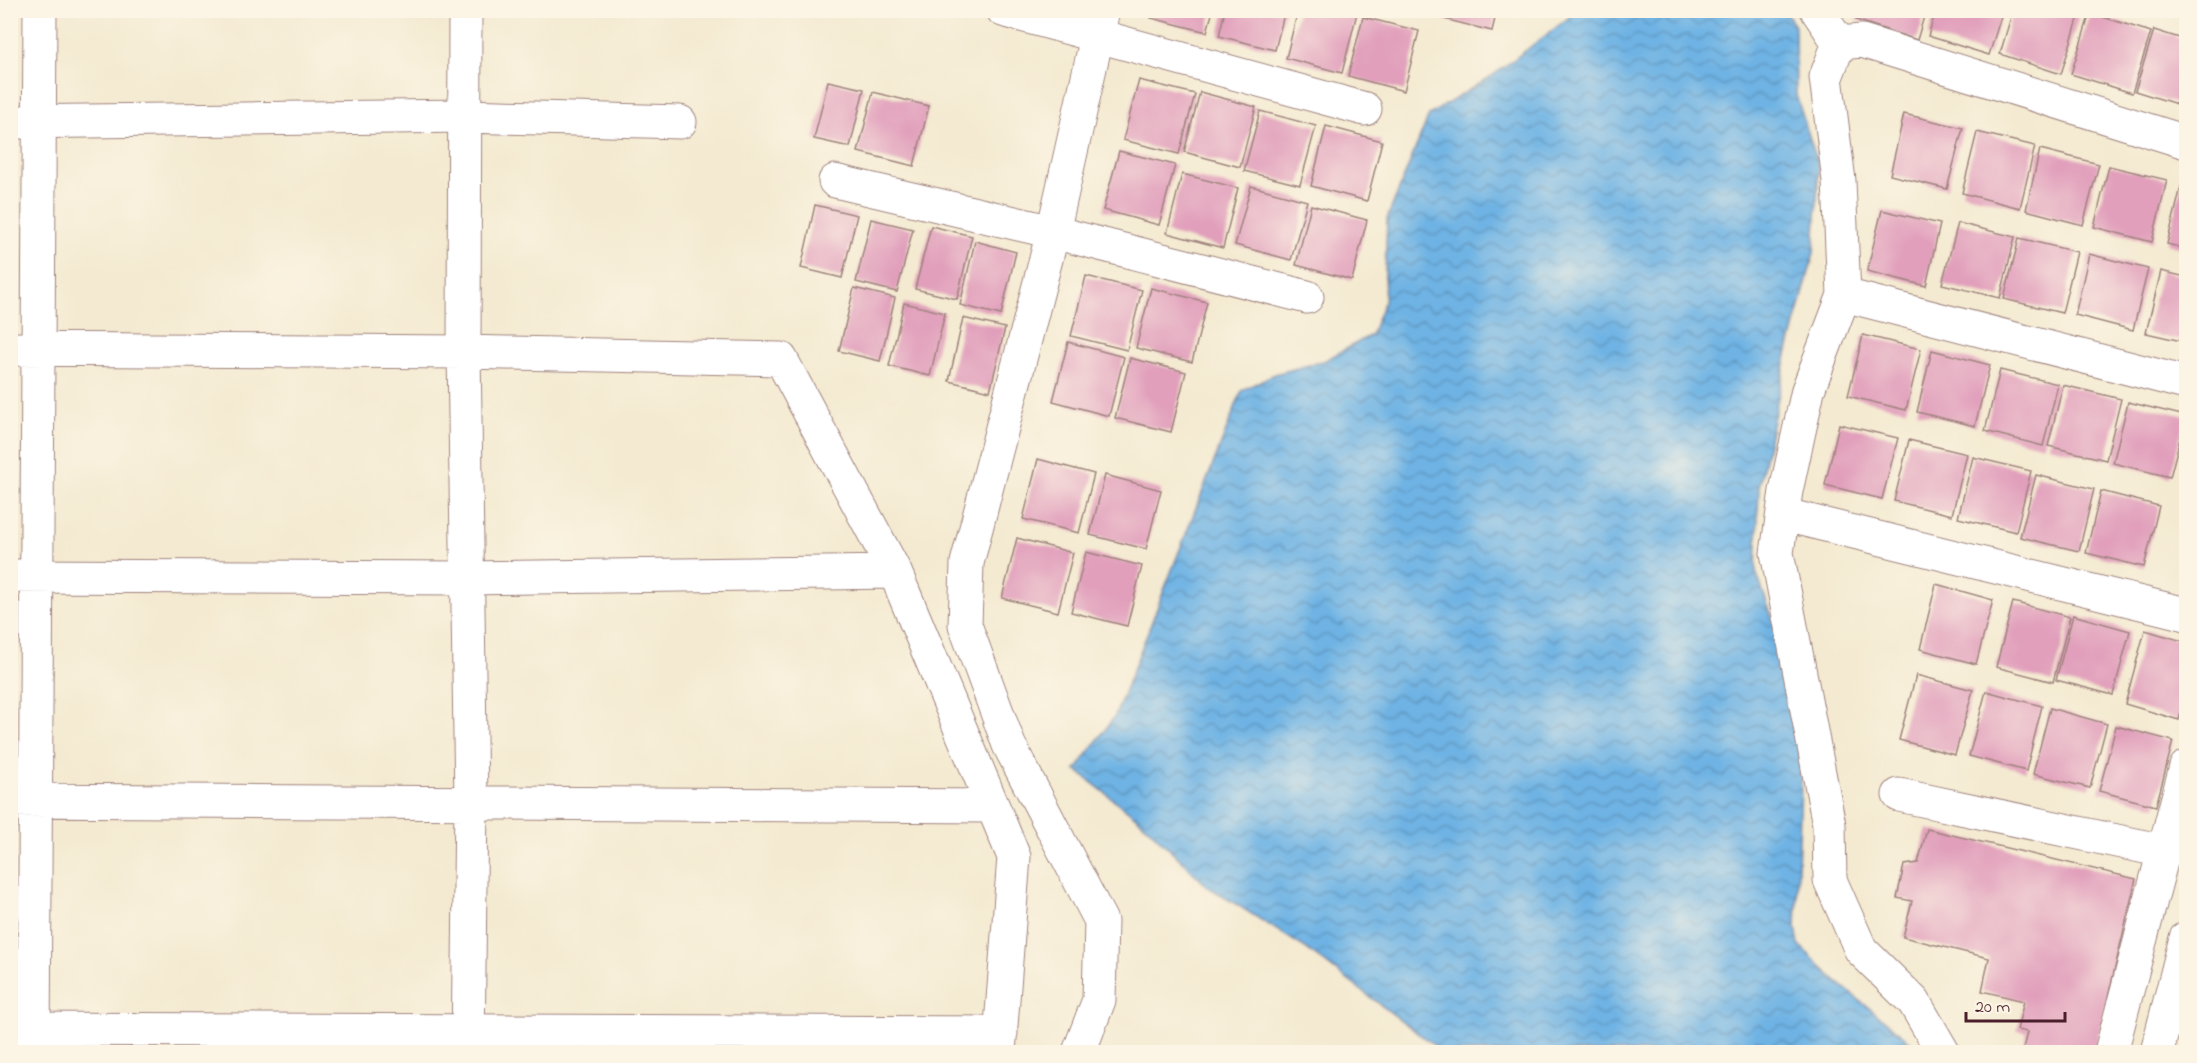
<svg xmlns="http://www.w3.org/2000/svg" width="2197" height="1063" font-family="'Indie Flower',sans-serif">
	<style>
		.water { fill: url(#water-waves); stroke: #5c6988; stroke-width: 1.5 }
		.building { fill: #e19fbb }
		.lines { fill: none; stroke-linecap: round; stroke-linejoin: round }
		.minor-casing { stroke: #9f847e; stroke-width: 35 }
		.minor { stroke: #fff; stroke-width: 33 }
	</style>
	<defs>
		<pattern id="water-waves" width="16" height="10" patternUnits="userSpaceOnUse" patternTransform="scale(1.5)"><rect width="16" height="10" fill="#6eb3e4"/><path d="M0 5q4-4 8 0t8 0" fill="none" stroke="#5c91b9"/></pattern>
	</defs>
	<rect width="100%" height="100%" fill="#fcf5e5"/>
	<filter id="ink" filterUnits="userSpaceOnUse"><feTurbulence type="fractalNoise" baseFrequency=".0167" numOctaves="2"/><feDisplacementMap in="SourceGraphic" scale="12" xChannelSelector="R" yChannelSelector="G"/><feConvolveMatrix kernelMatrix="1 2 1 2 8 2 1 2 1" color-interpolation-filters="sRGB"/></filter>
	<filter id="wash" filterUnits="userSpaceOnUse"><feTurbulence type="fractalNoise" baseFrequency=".008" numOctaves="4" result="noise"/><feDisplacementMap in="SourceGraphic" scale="24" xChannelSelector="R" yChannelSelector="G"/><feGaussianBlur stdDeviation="1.35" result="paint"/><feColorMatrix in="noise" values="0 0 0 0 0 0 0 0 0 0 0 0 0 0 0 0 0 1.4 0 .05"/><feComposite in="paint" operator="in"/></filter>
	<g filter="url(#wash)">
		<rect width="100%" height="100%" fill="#f4ead1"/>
		<path class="water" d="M1575 11H1785L1795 26 1796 95 1819 167 1814 253 1787 355 1759 487 1756 572 1789 664 1786 696 1802 754 1796 927 1799 945 1836 981 1923 1052H1443L1304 947 1207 886 1141 821 1076 770 1115 716 1242 390 1275 374 1324 361 1371 335 1384 302 1387 219 1429 115 1492 76 1567 19Z"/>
		<g id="blocks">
			<path class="building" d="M1153 10H1213L1207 32 1151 18Z
				M1225 10H1285L1275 50 1219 36Z
				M1298 10H1347L1357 13 1342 73 1286 58Z
				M1437 10H1497L1492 31 1436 17Z
				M1859 10H1926L1917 40 1856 20Z
				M1936 10H2003L1989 55 1928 36Z
				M2013 10 2080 13 2061 74 2000 54Z
				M2090 13 2151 32 2132 93 2071 74Z
				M1363 17 1419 31 1404 91 1348 76Z
				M2154 30 2186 40V107L2135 91Z
				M1139 80 1195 94 1179 154 1123 140Z
				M828 81 864 89 850 147 814 139Z
				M873 92 929 106 914 166 858 152Z
				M1200 92 1256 107 1240 167 1184 152Z
				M1260 111 1316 126 1300 185 1244 171Z
				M1904 114 1963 128 1947 189 1890 175Z
				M1326 126 1382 141 1367 201 1311 186Z
				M1977 132 2035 146 2020 208 1962 193Z
				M2040 149 2099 164 2083 225 2026 210Z
				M1119 151 1175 165 1159 225 1103 210Z
				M2109 166 2167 180 2152 242 2094 227Z
				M1182 174 1238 188 1223 248 1167 233Z
				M2182 183 2186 184V249L2167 244Z
				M1251 186 1307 201 1291 260 1235 245Z
				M815 205 857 215 842 278 801 268Z
				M1311 205 1367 220 1352 280 1296 265Z
				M1882 210 1940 224 1926 286 1867 271Z
				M871 219 913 229 897 292 856 282Z
				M1958 223 2015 237 2000 298 1942 284Z
				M931 226 972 236 957 299 915 289Z
				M2019 238 2077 252 2062 313 2004 299Z
				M975 241 1016 252 1001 315 960 305Z
				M2089 254 2148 269 2133 330 2075 315Z
				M2161 271 2186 277V342L2146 333Z
				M1086 276 1142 290 1127 350 1071 336Z
				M854 288 895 298 880 361 839 351Z
				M1151 288 1207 302 1192 362 1136 348Z
				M904 303 945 313 930 376 889 366Z
				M963 318 1005 328 990 391 949 381Z
				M1863 335 1921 349 1906 410 1848 396Z
				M1068 342 1124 357 1109 416 1053 401Z
				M1932 350 1990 365 1975 426 1917 412Z
				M1130 358 1186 372 1171 432 1115 418Z
				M2000 370 2058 384 2043 446 1985 431Z
				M2063 385 2121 399 2106 460 2048 446Z
				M2128 402 2186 416 2170 477 2113 463Z
				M1839 424 1898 438 1882 499 1825 485Z
				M1909 440 1967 454 1952 515 1894 501Z
				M1973 457 2031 471 2016 532 1958 518Z
				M1038 459 1094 474 1079 533 1023 519Z
				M1105 475 1161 490 1146 549 1090 535Z
				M2036 475 2094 489 2079 551 2020 537Z
				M2101 491 2159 506 2144 567 2086 553Z
				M1017 538 1073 553 1058 612 1002 598Z
				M1086 552 1142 566 1127 626 1071 612Z
				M1936 584 1993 600 1976 664 1920 649Z
				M2013 602 2070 617 2053 682 1996 667Z
				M2073 615 2130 631 2113 695 2056 680Z
				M2145 630 2186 642V693L2179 720 2125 704Z
				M1916 675 1973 690 1955 755 1899 740Z
				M1986 691 2042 706 2026 771 1969 756Z
				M2050 708 2107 724 2090 788 2033 774Z
				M2116 726 2173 741 2156 806 2099 791Z
				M1927 829 2136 879 2095 1052H2038L2023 1049 2027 1032 2017 1030 2024 1001 1982 991 1989 958 1903 937 1912 901 1897 898 1904 865 1918 863Z"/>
		</g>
	</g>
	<g filter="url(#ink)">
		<use href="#blocks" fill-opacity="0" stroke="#9f847e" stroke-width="1.5"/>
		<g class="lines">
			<defs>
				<path id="minor" d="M465 10 464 352 471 801 468 1052
					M1003 10 1365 109
					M1817 10 1839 43
					M10 122 465 116 680 122
					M835 181 1053 232 1307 297
					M1844 295 2186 383
					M10 349 464 352 781 359 895 572 1014 857 999 1052
					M1785 515 2186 614
					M10 576 466 578 895 572
					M1899 795 2164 851
					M10 800 991 806
					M10 1029 1001 1033
					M34 1052 40 10
					M1079 1052 1099 1000 1101 921 1009 745 965 625 967 563 1053 232 1103 10
					M1943 1052 1914 1002 1861 950 1830 880 1829 825 1777 553 1786 491 1808 390 1844 295 1839 181 1826 77 1839 43 1862 41 2186 142
					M2111 1052 2186 767
					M2157 1052 2186 938"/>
			</defs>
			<use href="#minor" class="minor-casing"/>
			<use href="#minor" class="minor"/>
		</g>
	</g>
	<rect width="2197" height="1063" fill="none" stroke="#fcf5e5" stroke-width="36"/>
	<path d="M1966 1012v9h99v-9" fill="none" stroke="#4a1f2b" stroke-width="3"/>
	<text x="1975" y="1012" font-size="18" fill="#4a1f2b" stroke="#fcf5e5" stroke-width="4.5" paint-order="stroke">20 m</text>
</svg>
